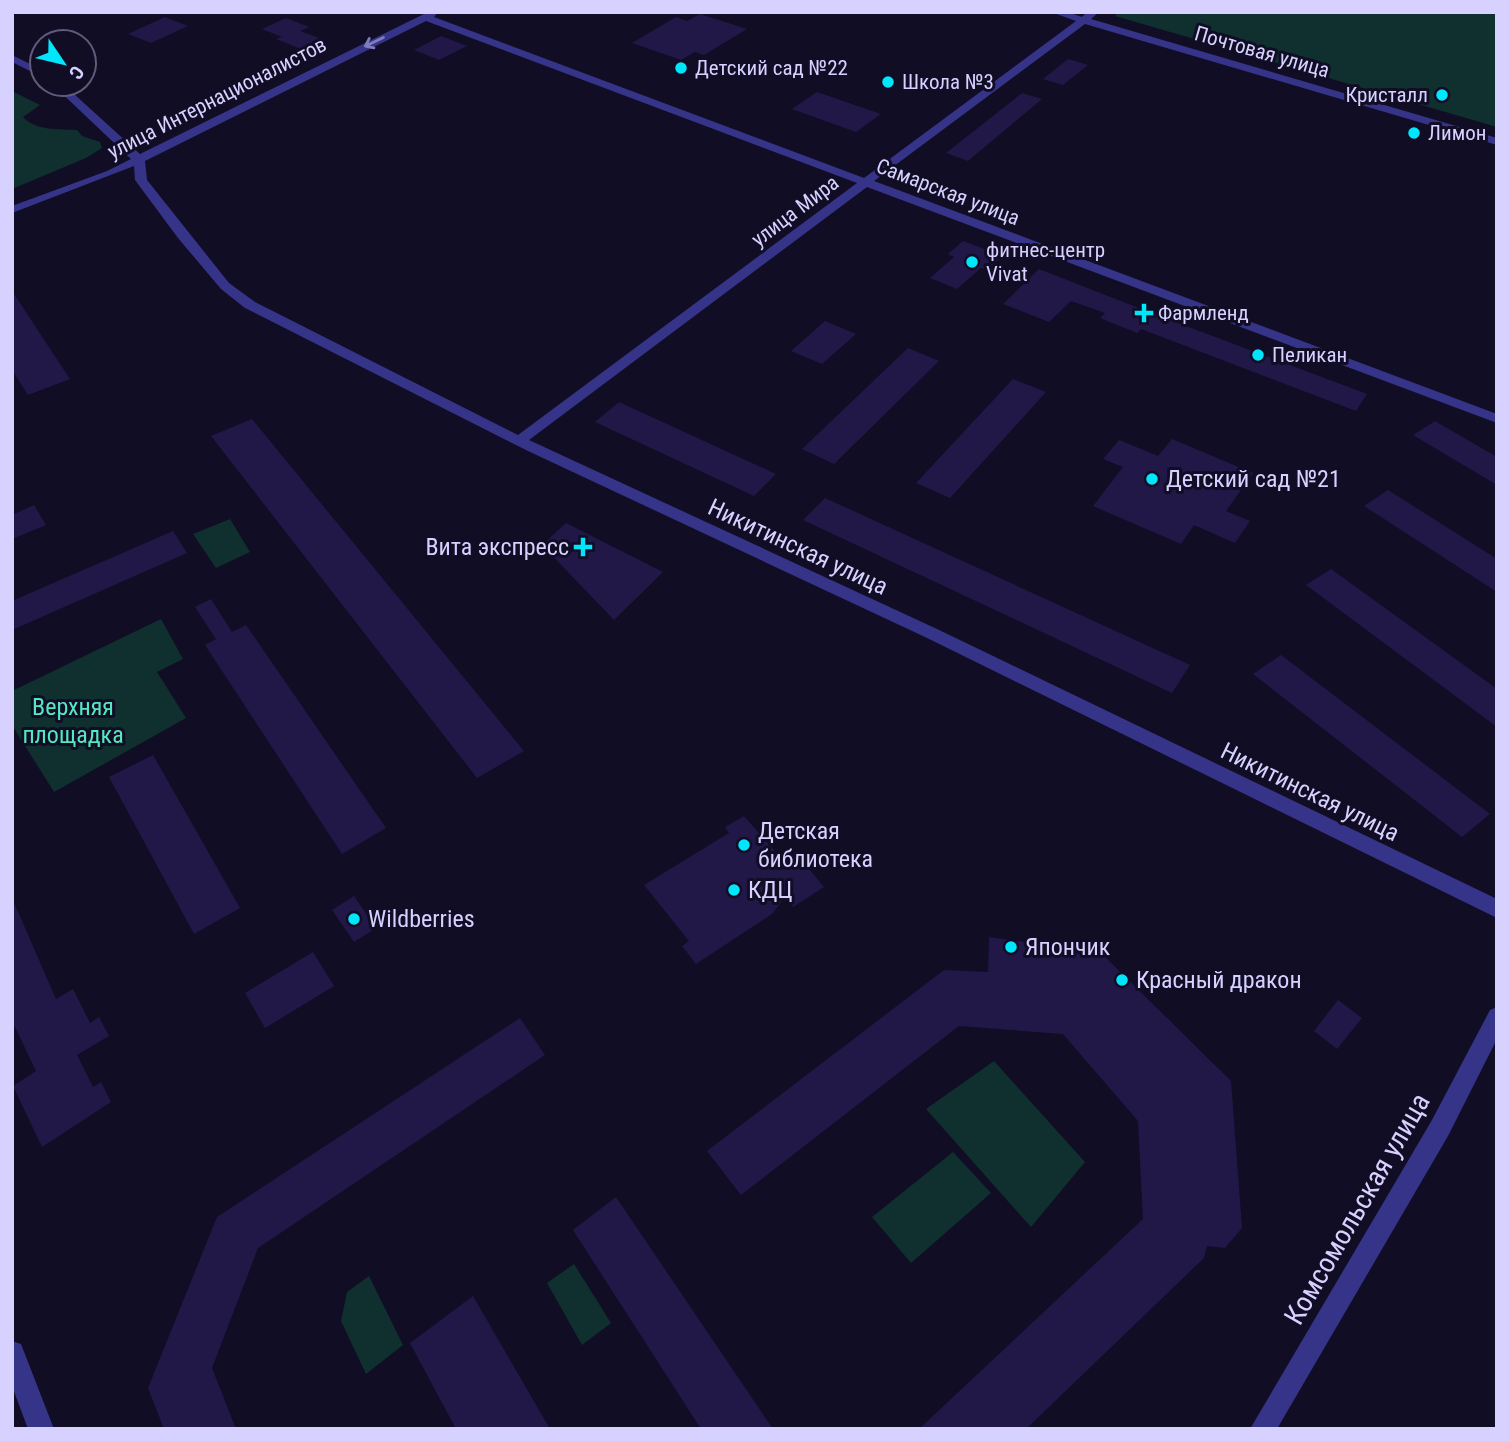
<svg xmlns="http://www.w3.org/2000/svg" width="1509" height="1441" font-family="'Roboto Condensed',sans-serif">
	<style>
		.green { fill: #0f302e }
		.building { fill: #211848 }
		.lines { fill: none; stroke-linecap: round; stroke-linejoin: round }
		.minor { fill: #363488; fill-rule: evenodd }
		.oneway { stroke: #7e7bbe }
		.poi-dot { fill: #00e7fc; stroke: #110d25; stroke-width: 2.5 }
		.labels { text-anchor: middle; dominant-baseline: central; stroke-width: 6; stroke-linejoin: round; paint-order: stroke }
		.far-street-label { font-size: 21px; fill: #d6d1ff; stroke: #110d25 }
		.far-poi-label { font-size: 21px; fill: #d6d1ff; stroke: #110d25; text-anchor: start }
		.poi-label { font-size: 24px; fill: #d6d1ff; stroke: #110d25; text-anchor: start }
		.street-label { font-size: 24px; fill: #d6d1ff; stroke: #110d25 }
		.park-label { font-size: 24px; fill: #54e8c1; stroke: #110d25 }
		.near-street-label { font-size: 28px; fill: #d6d1ff; stroke: #110d25 }
	</style>
	<rect width="100%" height="100%" fill="#110d25"/>
	<path class="green" d="M1119 12H1497V127L1115 16Z
		M12 91 40 105 23 117C35 131 60 129 77 130L82 136 100 142 102 148 86 158 12 189Z
		M230 519 250 552 216 568 193 534Z
		M161 619 183 659 157 672 186 718 54 792 12 725V691Z
		M994 1061 1085 1162 1031 1227 926 1109Z
		M953 1152 991 1193 911 1263 872 1217Z
		M574 1264 611 1323 582 1345 547 1283Z
		M369 1276 403 1345 366 1374 341 1321 347 1292Z"/>
	<path class="building" d="M700 14 747 29 704 55 695 52 681 60 632 43 676 17 687 21Z
		M165 17 188 26 151 43 128 34Z
		M286 18 309 27 300 31 322 39 301 49 276 39 282 37 262 29Z
		M441 36 467 46 439 60 414 50Z
		M1068 59 1088 65 1063 85 1043 79Z
		M817 92 881 114 856 132 792 109Z
		M1022 93 1042 99 968 161 946 153Z
		M963 241 1003 256 987 270 981 268 957 289 930 278 954 257 948 254Z
		M1039 269 1154 314 1367 394 1356 411 1141 329 1137 333 1100 318 1105 313 1071 301 1049 322 1003 304Z
		M12 291 70 379 28 395 12 370Z
		M825 321 856 334 822 364 791 351Z
		M908 348 939 361 834 464 802 449Z
		M1013 379 1046 392 950 498 916 483Z
		M619 402 776 474 754 496 595 422Z
		M252 419 524 751 477 778 211 436Z
		M1435 421 1497 457V485L1413 435Z
		M1172 439 1253 473 1226 511 1250 521 1235 543 1194 525 1181 544 1093 506 1123 467 1103 459 1119 440 1158 456Z
		M1388 490 1497 559V592L1364 506Z
		M825 498 1190 665 1172 693 803 520Z
		M34 505 46 525 12 539V515Z
		M566 523 663 572 614 620 542 545Z
		M173 531 187 553 12 630V601Z
		M1331 569 1497 689V727L1306 585Z
		M211 599 232 632 246 625 386 828 342 854 205 645 216 639 195 607Z
		M1281 655 1490 814 1462 837 1253 674Z
		M153 755 240 908 194 934 109 777Z
		M744 816 786 864H805L824 887 793 907 785 897 772 914 696 964 682 946 689 941 644 885 729 833 725 827Z
		M354 896 376 928 354 942 332 910Z
		M12 898 56 999 73 989 90 1023 99 1017 109 1036 77 1055 93 1087 101 1082 111 1102 42 1147 13 1086 36 1071 15 1027H12Z
		M989 937 1100 952 1231 1081 1242 1228 1225 1248 1207 1246 1204 1258 1026 1429H919L1143 1219 1138 1121 1063 1034 959 1026 741 1195 707 1151 944 970 988 972Z
		M313 952 334 986 265 1028 245 993Z
		M1338 1000 1362 1018 1337 1049 1314 1031Z
		M520 1018 545 1055 258 1248 212 1368 236 1429H164L148 1388 217 1217Z
		M616 1197 773 1429H701L573 1230Z
		M473 1296 550 1429H456L410 1343Z"/>
	<g class="lines">
		<path class="minor" d="M428 12H438L434 17 864 178 1076 21 1051 12H1067L1082 17 1087 12H1099L1091 19 1497 138V145L1085 24 874 181 1497 414V423L867 187 529 440 937 629 1497 899V918L925 637 528 451 245 308 221 289 178 238 135 180 134 166 12 213V206L107 171 131 159 52 84H63L140 154ZM426 21 857 183 518 435 255 302 229 283 147 180 145 161Z
			M12 55 42 70V77L12 62Z
			M1497 1007V1039L1448 1136 1277 1429H1250L1432 1120 1490 1010Z
			M12 1341 21 1344 54 1429H28L12 1386Z"/>
	</g>
	<defs><path id="oneway-shaft" d="M-6 0H5M1.5-3L5.5 0L1.5 3" fill="none" stroke-width="1.6" stroke-linecap="round" stroke-linejoin="round" transform="scale(1.75)"/></defs>
	<use class="oneway" href="#oneway-shaft" transform="translate(374 42) rotate(154)"/>
	<g class="poi-dot">
		<circle cx="681" cy="68" r="7"/>
		<circle cx="888" cy="82" r="7"/>
		<circle cx="1442" cy="95" r="7"/>
		<circle cx="1414" cy="133" r="7"/>
		<circle cx="972" cy="262" r="7"/>
		<path d="M1140.5 302.5h7v7h7v7h-7v7h-7v-7h-7v-7h7z"/>
		<circle cx="1258" cy="355" r="7"/>
		<circle cx="1152" cy="479" r="7"/>
		<path d="M579.5 536.5h7v7h7v7h-7v7h-7v-7h-7v-7h7z"/>
		<circle cx="744" cy="845" r="7"/>
		<circle cx="734" cy="890" r="7"/>
		<circle cx="354" cy="919" r="7"/>
		<circle cx="1011" cy="947" r="7"/>
		<circle cx="1122" cy="980" r="7"/>
	</g>
	<g class="labels">
		<g class="far-street-label">
			<text transform="translate(1262 52) rotate(16)">Почтовая улица</text>
			<text transform="translate(217 98) rotate(-27)">улица Интернационалистов</text>
			<text transform="translate(948 192) rotate(21)">Самарская улица</text>
			<text transform="translate(795 211) rotate(-37)">улица Мира</text>
		</g>
		<g class="far-poi-label">
			<text x="695" y="68">Детский сад №22</text>
			<text x="902" y="82">Школа №3</text>
			<text x="1428" y="95" text-anchor="end">Кристалл</text>
			<text x="1428" y="133">Лимон</text>
			<text x="986" y="250">фитнес-центр<tspan x="986" dy="24">Vivat</tspan></text>
			<text x="1158" y="313">Фармленд</text>
			<text x="1272" y="355">Пеликан</text>
		</g>
		<g class="poi-label">
			<text x="1166" y="479">Детский сад №21</text>
			<text x="569" y="547" text-anchor="end">Вита экспресс</text>
			<text x="758" y="831">Детская<tspan x="758" dy="28">библиотека</tspan></text>
			<text x="748" y="890">КДЦ</text>
			<text x="368" y="919">Wildberries</text>
			<text x="1025" y="947">Япончик</text>
			<text x="1136" y="980">Красный дракон</text>
		</g>
		<g class="street-label">
			<text transform="translate(798 547) rotate(25)">Никитинская улица</text>
			<text transform="translate(1310 792) rotate(26)">Никитинская улица</text>
		</g>
		<g class="park-label">
			<text x="73" y="707">Верхняя<tspan x="73" dy="28">площадка</tspan></text>
		</g>
		<g class="near-street-label">
			<text transform="translate(1357 1209) rotate(-60)">Комсомольская улица</text>
		</g>
	</g>
	<rect width="1509" height="1441" fill="none" stroke="#d6d1ff" stroke-width="28"/>
	<g transform="translate(63 63) rotate(125)"><circle r="33" fill="#110d25" stroke="#605b7c" stroke-width="2"/>
	<path d="M0-5L12 26L0 18L-12 26Z" fill="#00e7fc"/>
	<text y="-10" font-size="19" font-weight="bold" text-anchor="middle" fill="#d6d1ff">С</text>
	</g>
</svg>
